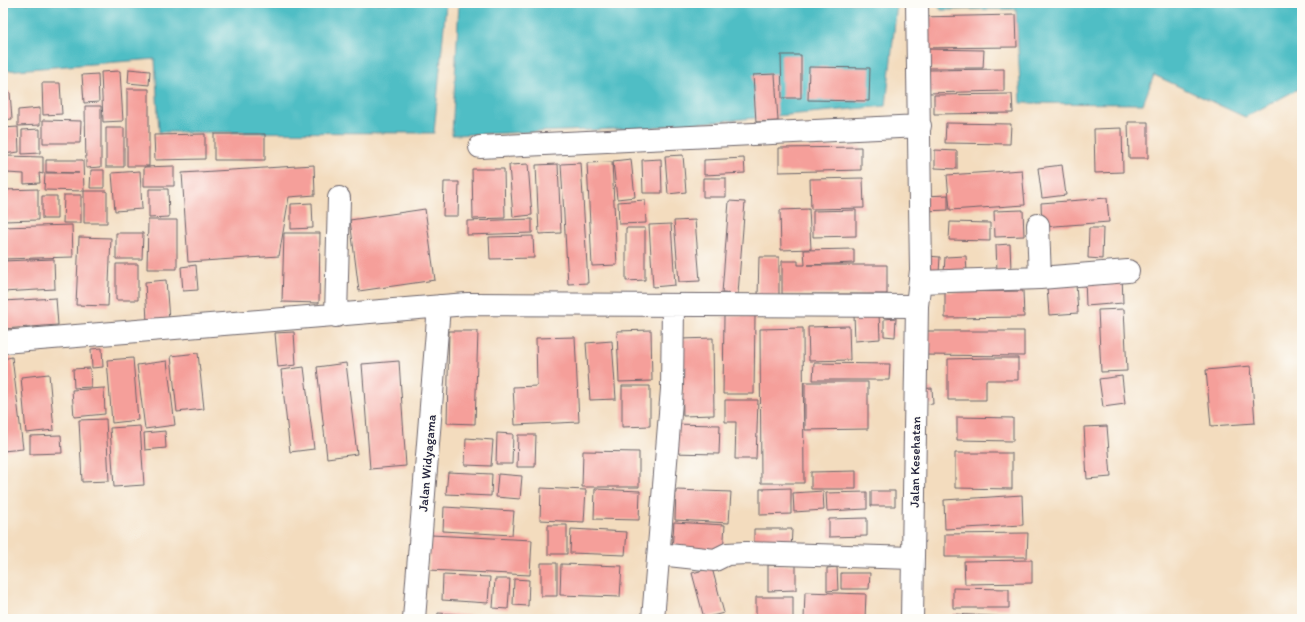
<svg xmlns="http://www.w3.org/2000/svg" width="1305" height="622" font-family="Itim,sans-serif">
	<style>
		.water { fill: #50bec5; stroke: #397080 }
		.building { fill: #f59f9a }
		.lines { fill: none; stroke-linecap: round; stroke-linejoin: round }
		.minor-casing { stroke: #6b6369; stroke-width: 24 }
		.minor { stroke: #fff; stroke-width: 22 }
		.labels { text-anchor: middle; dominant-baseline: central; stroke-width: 3; stroke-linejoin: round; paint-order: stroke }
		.street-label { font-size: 13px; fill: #22223b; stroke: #fdfcf7 }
	</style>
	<rect width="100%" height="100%" fill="#fdfcf7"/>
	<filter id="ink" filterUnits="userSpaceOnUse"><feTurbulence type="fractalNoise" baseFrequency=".025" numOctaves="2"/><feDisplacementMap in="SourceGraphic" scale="8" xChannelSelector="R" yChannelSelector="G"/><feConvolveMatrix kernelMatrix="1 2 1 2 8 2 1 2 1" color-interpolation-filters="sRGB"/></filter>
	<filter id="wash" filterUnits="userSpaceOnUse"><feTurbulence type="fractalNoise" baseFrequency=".012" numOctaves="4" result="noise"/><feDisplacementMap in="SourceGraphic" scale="16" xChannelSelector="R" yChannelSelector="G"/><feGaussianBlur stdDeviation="0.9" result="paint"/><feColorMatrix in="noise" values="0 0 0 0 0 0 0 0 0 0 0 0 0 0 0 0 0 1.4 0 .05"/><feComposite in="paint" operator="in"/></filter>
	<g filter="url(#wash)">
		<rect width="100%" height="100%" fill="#f3dcbe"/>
		<path class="water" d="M3 3H897L886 106 644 128 452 135 459 3 446 4 434 133 159 132 155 59 3 71Z
			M936 3H1302V87L1245 117 1154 75 1143 104 1021 103 1016 9 941 10Z"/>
		<g id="blocks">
			<path class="building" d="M1016 15 1017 47 919 48V17Z
				M924 49 984 50 983 68H924Z
				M781 55H801V98H782Z
				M809 67 870 68 869 101 808 100Z
				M129 69 150 71 149 85 128 83Z
				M1004 69V91L928 93V70Z
				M120 71 123 121 103 122 101 72Z
				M98 74 99 102 84 103 82 75Z
				M775 74 778 121 756 122 753 75Z
				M42 83H60L62 114 43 115Z
				M127 89H149V166H127Z
				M3 92H10L12 119 3 120Z
				M1012 94 1013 113 934 114V95Z
				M85 106H101V167L86 168Z
				M40 108V125L18 126V110Z
				M43 120 81 121 80 143H43Z
				M1128 122H1148V158H1129Z
				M946 123 1011 124 1010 144 945 143Z
				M18 127 19 152 3 154V128Z
				M106 128H124V167H106Z
				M1122 128 1123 172 1095 173 1094 129Z
				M40 129V153L22 154V130Z
				M205 134V159L155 160 154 135Z
				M214 134H265V160H214Z
				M861 147V170L779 172V148Z
				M935 150 957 151V169L935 168Z
				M683 155 686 192 668 194 665 156Z
				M7 156 43 157V174L39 173 40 183 24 184V174L7 173Z
				M744 158 745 173 704 175V160Z
				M631 159 635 197 617 199 613 161Z
				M661 159 662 193H643L642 160Z
				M46 160H83L84 191H107V223H84V191L44 190 45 173H79L46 172Z
				M612 162 617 265 592 266 587 163Z
				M581 163 588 283 568 284 561 164Z
				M528 164 532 215 513 217 509 165Z
				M558 164 561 233 539 234 536 165Z
				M314 165 315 195 289 197 279 256 188 262 182 173Z
				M1062 165 1066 195 1042 198 1038 168Z
				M174 166V186H144V167Z
				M472 169H504L505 218 473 219Z
				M91 170H104V188H90Z
				M1022 170 1025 205 950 210 947 175Z
				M140 171 142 209 115 211 112 173Z
				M703 178H726V197H703Z
				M863 178 864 208 811 209 810 179Z
				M444 182H459L458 216H443Z
				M38 189V220L3 221V190Z
				M149 189H168L169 217 149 218Z
				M64 195H81V223H63Z
				M948 195V210L924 211 923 196Z
				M42 196H57V219H42Z
				M1107 198 1109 222 1042 227 1041 203Z
				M645 200 646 223 619 224 618 202Z
				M729 201 745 202 738 294 722 293Z
				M312 203 313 228 291 229V204Z
				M425 209 435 280 359 291 350 220Z
				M809 209 811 249 781 250 780 210Z
				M856 210V236L813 237V211Z
				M1023 210 1024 236 995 237 994 211Z
				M532 219V233L467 235V221Z
				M148 220H177V269H147Z
				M695 220 700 281 679 282 674 221Z
				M950 222 990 223V241L949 240Z
				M671 224 675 285 653 287 649 225Z
				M72 225 73 257 3 259V227Z
				M626 228H645V280L626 281Z
				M1089 228H1103L1102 259 1088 258Z
				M116 233H143L142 259H116Z
				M284 233H320L319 303 282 302Z
				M533 236 534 258 490 259 489 237Z
				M79 237 111 238 108 306 76 305Z
				M1010 244 1011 270 997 271 996 245Z
				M854 249V263L808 265H887V294H782V261H798V265H805L804 250Z
				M927 256 940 257 939 273 927 272Z
				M966 256 967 272 944 273 945 257Z
				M759 257H779V295L758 296Z
				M54 259 55 289 3 292V261Z
				M116 264H138V300H116Z
				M196 265 198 290 183 291 181 267Z
				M1122 275 1123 303 1086 306 1085 277Z
				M166 280 169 320 147 322 145 282Z
				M1076 284 1078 313 1049 315 1047 286Z
				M1023 291 1024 317 945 318V292Z
				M56 298 58 325 3 329V301Z
				M1124 309 1127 371 1101 372 1098 310Z
				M879 313 880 339 855 341 854 315Z
				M724 316H755L754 394H723Z
				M896 318 895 337 884 336V319Z
				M849 326 850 360 809 361 808 327Z
				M803 328 804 483H761L760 329Z
				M651 330 652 381 619 382 617 331Z
				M449 331H478L475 424 447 423Z
				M921 331H1024V356L921 355Z
				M294 332 296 365 278 367 275 333Z
				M575 337 579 422 515 425 513 387 537 386 536 338Z
				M713 338 714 415 683 416 681 339Z
				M612 341 616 399 590 400 586 343Z
				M102 348 103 367 92 368 91 349Z
				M198 353 204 409 177 412 171 356Z
				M12 357 23 449 3 451V359Z
				M133 358 138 420 112 423 107 360Z
				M985 358H1018V380H986V400H948V359Z
				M167 361 175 425 145 429 137 365Z
				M399 361 406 466 370 469 362 364Z
				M346 363 357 454 327 458 317 367Z
				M814 363 890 364 889 380H813Z
				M1251 366 1255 423 1211 426 1206 370Z
				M304 367 314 449 290 452 281 370Z
				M90 368 91 387 74 388 73 369Z
				M49 374 54 430 26 433 21 377Z
				M1122 376 1125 404 1103 407 1099 379Z
				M805 382H868V429L805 430Z
				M622 386H650V426L622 427Z
				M104 388 105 414 74 417 72 390Z
				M932 388 933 404 919 405 918 389Z
				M725 400H758L756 459H735L736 422H725Z
				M957 417 1013 418V441L957 440Z
				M106 419 109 481 82 482 79 420Z
				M670 424 720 425 719 454 669 453Z
				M140 426 144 485 114 487 110 428Z
				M1107 426 1111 477 1087 479 1084 427Z
				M165 431 166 448 145 450 144 433Z
				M497 433 513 434 512 464H496Z
				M61 435 62 453 30 454V436Z
				M518 435H536L535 467H517Z
				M466 438 493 440 491 466 465 465Z
				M583 451 639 452V487H582Z
				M955 453H1012V489L955 488Z
				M856 471V489H811V472Z
				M448 472 492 474 491 496 446 494Z
				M498 474 522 476 520 499 496 497Z
				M541 488 586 490 584 522 540 520Z
				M791 488V514L760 515V489Z
				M595 489 640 491 639 520 594 519Z
				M676 490 731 492 729 523 675 520Z
				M823 491 824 510 794 512 793 493Z
				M871 491H895V506H871Z
				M867 492V509L827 511 826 493Z
				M1022 495 1023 525 945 529 944 500Z
				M444 507 514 511 512 535 443 531Z
				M867 518V536L829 537V519Z
				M674 522 725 525 723 552 672 550Z
				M548 525H567V554H548Z
				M571 529 627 532 625 555 570 553Z
				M754 529H792L791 552H754Z
				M1028 533 1027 557H945V534Z
				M431 535 532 540 530 575 429 570Z
				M1032 560V583L965 584 964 561Z
				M541 563H557V596H541Z
				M561 564 622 566 620 597 560 595Z
				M768 565H796V590L768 591Z
				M837 567 838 590 827 591V568Z
				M712 568 724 613 704 618 692 573Z
				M841 573H870L869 589H841Z
				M443 575 490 577 488 603 442 600Z
				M495 579H510L508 609 493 608Z
				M514 579 529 580 528 606 513 605Z
				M953 588 1009 589V608H953Z
				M805 592 866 594 865 619H804Z
				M756 597H793V619H756Z
				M438 613 504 618V619H437Z
				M953 614 1009 617V619H952Z"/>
		</g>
	</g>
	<g filter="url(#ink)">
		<use href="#blocks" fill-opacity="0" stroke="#6b6369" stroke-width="1"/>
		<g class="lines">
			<defs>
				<path id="minor" d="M480 147 920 126
					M1038 225 1040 278
					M920 282 1040 278 1128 271
					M336 316 339 198
					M3 342 467 304 917 306
					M659 554 715 560 727 554 746 553 913 558
					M414 619 439 306
					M653 619 672 389 673 305
					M912 619 917 306 921 270 917 3"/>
			</defs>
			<use href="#minor" class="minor-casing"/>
			<use href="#minor" class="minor"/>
		</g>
	</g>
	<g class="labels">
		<g class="street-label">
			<text transform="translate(915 462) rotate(-89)">Jalan Kesehatan</text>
			<text transform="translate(427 463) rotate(-85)">Jalan Widyagama</text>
		</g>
	</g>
	<rect width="1305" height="622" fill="none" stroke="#fdfcf7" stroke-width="16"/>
</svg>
